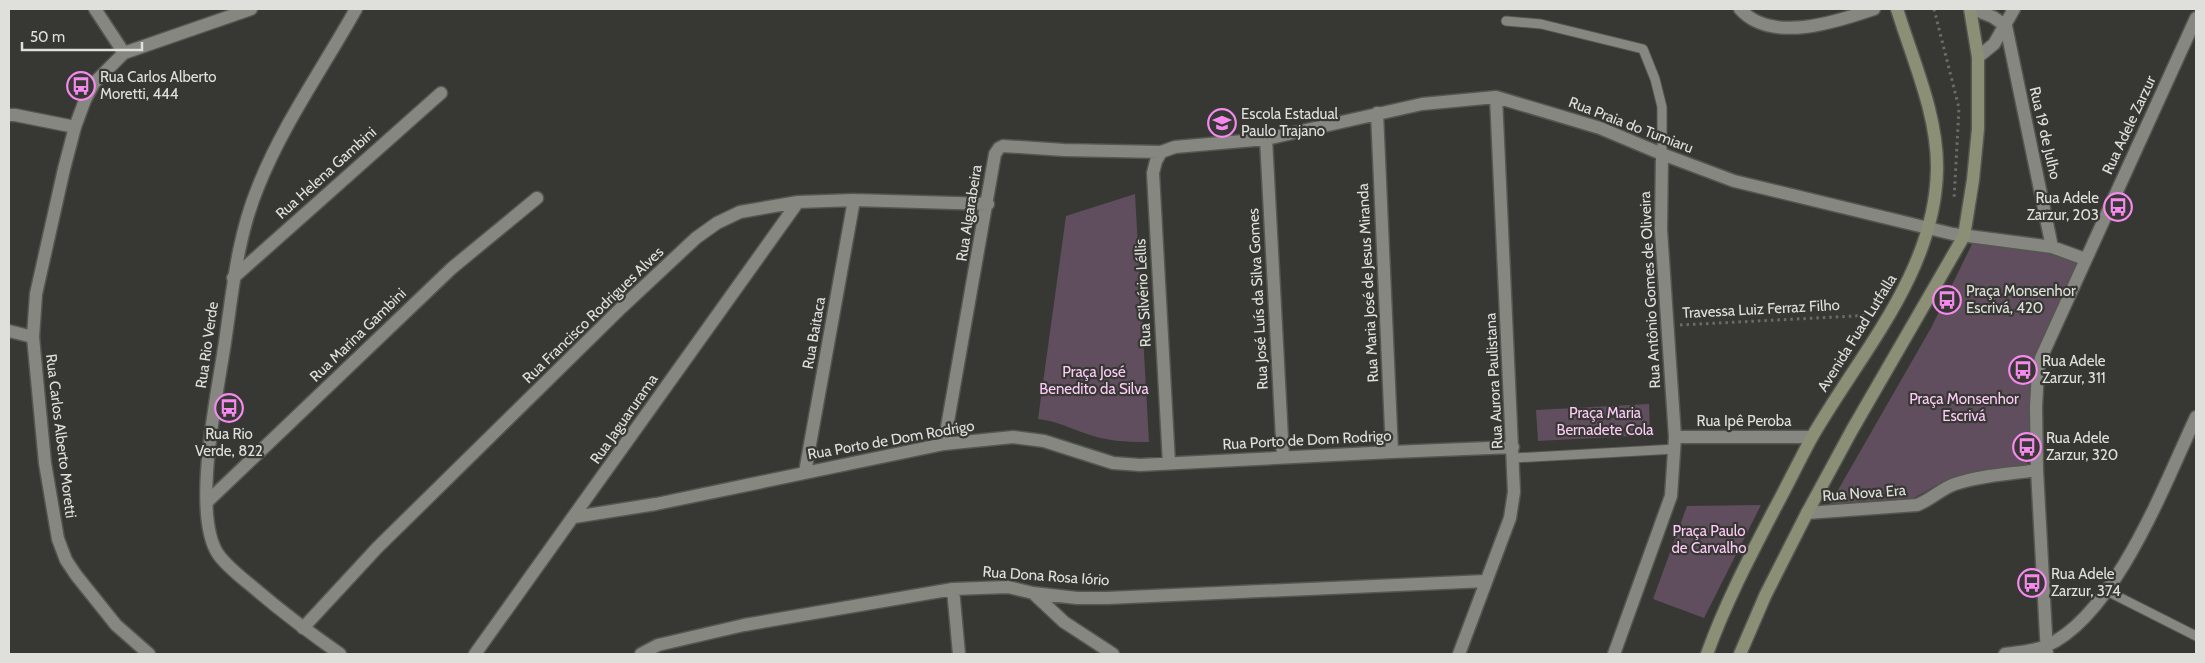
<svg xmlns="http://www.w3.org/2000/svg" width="2205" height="663" font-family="Cabin,sans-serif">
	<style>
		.green { fill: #604e5e }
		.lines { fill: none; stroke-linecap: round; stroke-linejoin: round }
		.service-casing { stroke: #545650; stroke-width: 11 }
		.minor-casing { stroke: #545650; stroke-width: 15 }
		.tertiary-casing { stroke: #545650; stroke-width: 15 }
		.secondary-casing { stroke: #545650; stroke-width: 15 }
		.path { stroke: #6b6c67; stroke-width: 3; stroke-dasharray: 2.5 4; stroke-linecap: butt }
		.service { stroke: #868781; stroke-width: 9 }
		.minor { stroke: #868781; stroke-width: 12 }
		.tertiary { stroke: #868781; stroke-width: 12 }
		.secondary { stroke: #8a8f75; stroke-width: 12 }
		.labels { text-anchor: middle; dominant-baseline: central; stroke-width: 4.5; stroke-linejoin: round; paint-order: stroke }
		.poi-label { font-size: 15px; fill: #dfe0dc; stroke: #373833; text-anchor: start }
		.street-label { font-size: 15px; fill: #dfe0dc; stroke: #373833 }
		.park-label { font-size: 15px; fill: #fecaf9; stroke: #373833 }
	</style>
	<rect width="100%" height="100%" fill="#373833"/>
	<path class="green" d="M1135 194 1149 442H1146C1126 442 1106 441 1087 434 1070 428 1056 421 1038 419L1066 216Z
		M1973 242 2052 251 2077 263 2036 367 2027 465 1944 481 1914 498 1830 504 1931 328Z
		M1649 404 1650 435 1538 441 1536 410Z
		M1761 505 1704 618 1653 599 1687 506Z"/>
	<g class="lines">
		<defs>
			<path id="service" d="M1506 21 1541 24 1643 49 1655 79 1662 107V154
				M1514 458 1675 449
				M2107 591 2196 636"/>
			<path id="minor" d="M95 9 124 53
				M1740 9C1771 44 1836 22 1874 9
				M1973 9 1993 17 2006 26
				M2006 26 2052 247
				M1978 57 1994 44 2014 9
				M1377 113 1392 452
				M9 115H15L75 127
				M1266 139 1283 457
				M1161 152 1156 161 1153 173 1169 463
				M233 278 441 93
				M9 331 33 337
				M1675 437H1812
				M944 444 995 154 999 148 1003 146 1064 150 1161 152 1175 147 1266 139 1422 104 1496 97 1600 128 1662 154 1734 181 1953 234 2052 247 2085 259
				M805 472 854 200
				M207 502 452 268 537 198
				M1807 513 1917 505C1931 500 1942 488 1955 484 1981 475 2011 474 2037 470
				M574 517 656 504 944 444 1013 437 1044 441 1113 463 1140 465 1392 452 1513 447
				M953 589 959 654
				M1033 593 1064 622 1113 654
				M303 628 377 548 621 308 696 238 717 223 740 212 798 202 854 200 988 204
				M475 654 798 202
				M641 654 658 645 744 625 953 589 1008 587 1033 593 1077 598H1107L1486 581
				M1459 654 1510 518 1514 492 1496 97
				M1614 654 1671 496 1675 437 1661 230 1662 154
				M2005 654C2018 652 2035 651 2046 646 2115 616 2165 483 2196 417
				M2047 654 2037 470 2036 406 2038 371 2041 358 2196 18"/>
			<path id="tertiary" d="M149 654 116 625 76 575 66 560 58 539 45 463 33 337 36 294 64 169 75 127 85 100 94 83 124 53 251 9
				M340 654C310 633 282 612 254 588 241 577 227 567 218 554 191 513 218 391 225 342 233 289 237 238 258 187 283 124 323 68 356 9"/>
			<path id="secondary" d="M1707 654C1725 604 1749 558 1774 510 1787 486 1799 461 1812 437 1861 352 1935 272 1937 170 1938 115 1913 61 1897 9
				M1740 654 1765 596 1807 513 1852 430 1964 236 1973 180 1978 129V57L1970 9"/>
		</defs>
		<use href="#service" class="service-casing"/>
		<use href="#minor" class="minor-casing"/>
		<use href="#tertiary" class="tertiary-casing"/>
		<use href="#secondary" class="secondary-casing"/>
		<path class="path" d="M1934 9 1959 108 1954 200
			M1680 325 1874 315"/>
		<use href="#service" class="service"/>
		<use href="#minor" class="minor"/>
		<use href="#tertiary" class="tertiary"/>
		<use href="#secondary" class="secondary"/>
	</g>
	<defs>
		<symbol id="bus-ring" viewBox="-11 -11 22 22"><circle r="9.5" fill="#373833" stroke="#f589ee" stroke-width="1.5"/><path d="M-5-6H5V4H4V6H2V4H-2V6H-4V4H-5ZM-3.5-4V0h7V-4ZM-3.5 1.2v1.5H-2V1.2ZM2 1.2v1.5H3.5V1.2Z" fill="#f589ee"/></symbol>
		<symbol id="school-ring" viewBox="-11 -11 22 22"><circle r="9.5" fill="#373833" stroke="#f589ee" stroke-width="1.5"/><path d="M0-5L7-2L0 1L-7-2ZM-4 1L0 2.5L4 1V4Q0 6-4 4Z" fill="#f589ee"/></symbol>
	</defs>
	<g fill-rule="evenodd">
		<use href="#bus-ring" x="65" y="70" width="32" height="32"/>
		<use href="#school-ring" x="1206" y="107" width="32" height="32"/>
		<use href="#bus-ring" x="2102" y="191" width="32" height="32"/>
		<use href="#bus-ring" x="1931" y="284" width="32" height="32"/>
		<use href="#bus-ring" x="2007" y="354" width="32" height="32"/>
		<use href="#bus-ring" x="213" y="392" width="32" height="32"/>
		<use href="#bus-ring" x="2011" y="431" width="32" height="32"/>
		<use href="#bus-ring" x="2016" y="567" width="32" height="32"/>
	</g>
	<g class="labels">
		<g class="poi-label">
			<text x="100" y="77">Rua Carlos Alberto<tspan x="100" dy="17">Moretti, 444</tspan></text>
			<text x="1241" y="114">Escola Estadual<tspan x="1241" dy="17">Paulo Trajano</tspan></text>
			<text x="2099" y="198" text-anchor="end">Rua Adele<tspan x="2099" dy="17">Zarzur, 203</tspan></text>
			<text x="1966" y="291">Praça Monsenhor<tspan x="1966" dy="17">Escrivá, 420</tspan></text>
			<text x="2042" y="361">Rua Adele<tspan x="2042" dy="17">Zarzur, 311</tspan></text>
			<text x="229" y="434" text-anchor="middle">Rua Rio<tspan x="229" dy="17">Verde, 822</tspan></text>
			<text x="2046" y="438">Rua Adele<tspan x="2046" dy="17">Zarzur, 320</tspan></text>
			<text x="2051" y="574">Rua Adele<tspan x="2051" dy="17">Zarzur, 374</tspan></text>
		</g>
		<g class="street-label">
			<text transform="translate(1631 125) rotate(21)">Rua Praia do Tumiaru</text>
			<text transform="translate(2129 125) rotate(-65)">Rua Adele Zarzur</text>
			<text transform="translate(2045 133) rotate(77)">Rua 19 de Julho</text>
			<text transform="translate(326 173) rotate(-42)">Rua Helena Gambini</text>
			<text transform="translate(969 213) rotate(-81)">Rua Algarabeira</text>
			<text transform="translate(1368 283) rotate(-93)">Rua Maria José de Jesus Miranda</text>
			<text transform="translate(1650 290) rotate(-93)">Rua Antônio Gomes de Oliveira</text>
			<text transform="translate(1143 293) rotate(-93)">Rua Silvério Léllis</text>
			<text transform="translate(1258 299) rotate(-93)">Rua José Luís da Silva Gomes</text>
			<text transform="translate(1761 309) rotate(-3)">Travessa Luiz Ferraz Filho</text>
			<text transform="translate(593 315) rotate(-44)">Rua Francisco Rodrigues Alves</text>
			<text transform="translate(814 333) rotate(-80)">Rua Baitaca</text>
			<text transform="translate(1857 333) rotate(-58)">Avenida Fuad Lutfalla</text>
			<text transform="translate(358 335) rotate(-44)">Rua Marina Gambini</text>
			<text transform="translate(207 345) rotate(-82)">Rua Rio Verde</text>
			<text transform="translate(1494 381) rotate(-93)">Rua Aurora Paulistana</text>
			<text transform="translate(624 419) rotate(-55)">Rua Jaguarurama</text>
			<text x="1744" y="421">Rua Ipê Peroba</text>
			<text transform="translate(61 436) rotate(83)">Rua Carlos Alberto Moretti</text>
			<text transform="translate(891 440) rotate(-10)">Rua Porto de Dom Rodrigo</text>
			<text transform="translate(1307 440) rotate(-3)">Rua Porto de Dom Rodrigo</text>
			<text transform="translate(1864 493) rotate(-4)">Rua Nova Era</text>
			<text transform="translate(1046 576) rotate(4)">Rua Dona Rosa Iório</text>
		</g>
		<g class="park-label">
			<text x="1094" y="372">Praça José<tspan x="1094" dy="17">Benedito da Silva</tspan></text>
			<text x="1964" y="399">Praça Monsenhor<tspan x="1964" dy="17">Escrivá</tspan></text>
			<text x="1605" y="413">Praça Maria<tspan x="1605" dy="17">Bernadete Cola</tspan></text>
			<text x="1709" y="531">Praça Paulo<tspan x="1709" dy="17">de Carvalho</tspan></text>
		</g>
	</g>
	<rect width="2205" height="663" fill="none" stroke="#dfe0dc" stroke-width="20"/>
	<path d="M22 42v8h120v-8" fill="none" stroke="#dfe0dc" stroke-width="2.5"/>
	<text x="30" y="42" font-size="15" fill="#dfe0dc" stroke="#373833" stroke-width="4" paint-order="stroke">50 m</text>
</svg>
